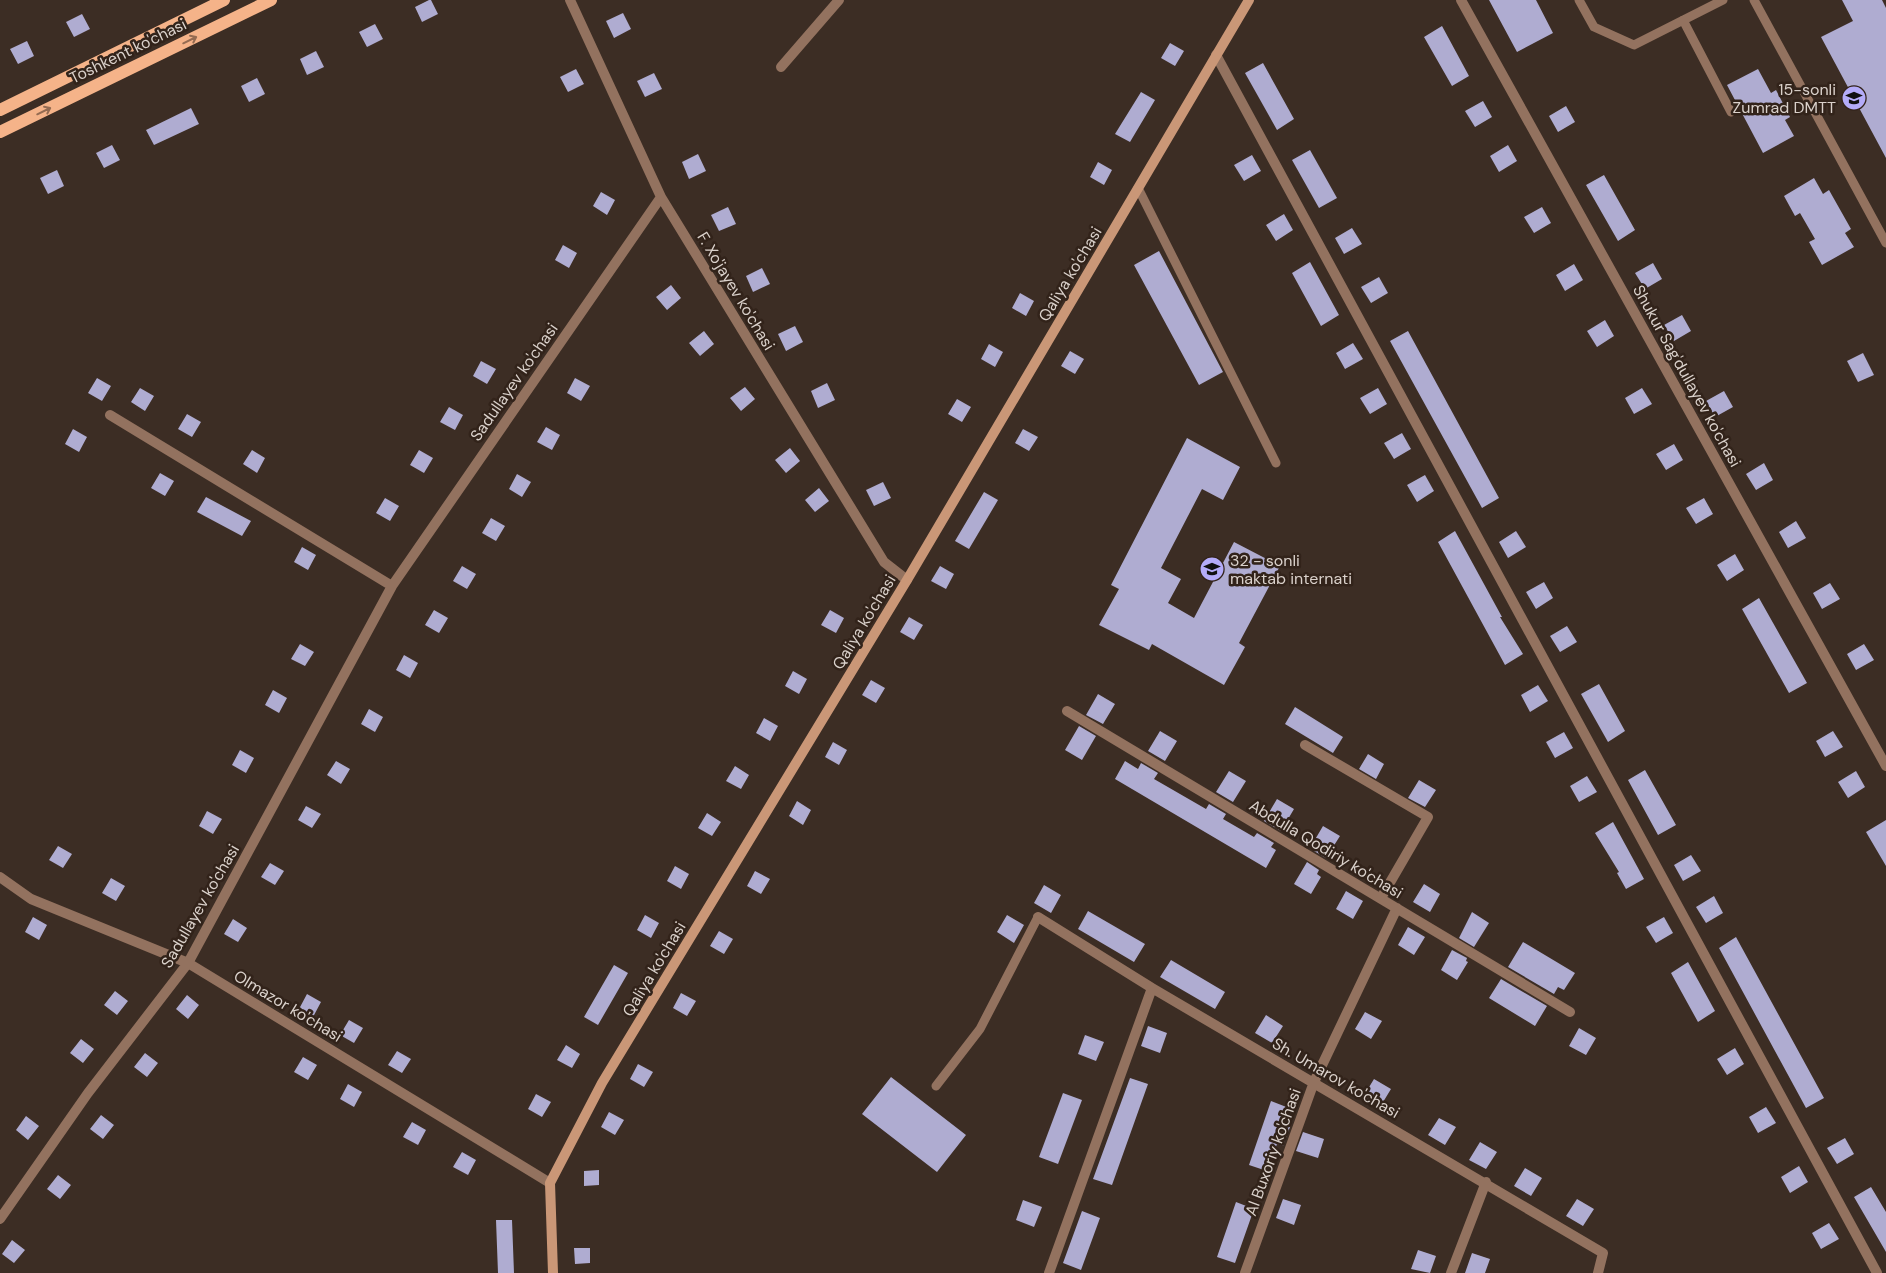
<svg xmlns="http://www.w3.org/2000/svg" width="1886" height="1273" font-family="'DM Sans',sans-serif">
	<style>
		.building { fill: #afacd1 }
		.lines { fill: none; stroke-linecap: round; stroke-linejoin: round }
		.lane { stroke: #93725f; stroke-width: 9 }
		.street { stroke: #93725f; stroke-width: 10 }
		.secondary { stroke: #ca9777; stroke-width: 10 }
		.primary { stroke: #f5b389; stroke-width: 12 }
		.oneway { stroke: #946b52 }
		.labels { text-anchor: middle; dominant-baseline: central; stroke-width: 5; stroke-linejoin: round; paint-order: stroke }
		.street-label { font-size: 16px; fill: #dad1cb; stroke: #32231a }
		.poi-label { font-size: 16px; fill: #dad1cb; stroke: #32231a; text-anchor: end }
	</style>
	<rect width="100%" height="100%" fill="#3c2d24"/>
	<path class="building" d="M429 0H431L438 14 422 22 415 7Z
		M1489 0H1536L1553 33 1517 52Z
		M1842 0H1882L1886 8V158L1821 37 1853 21Z
		M623 13 631 29 614 38 606 21Z
		M82 14 90 29 74 37 66 22Z
		M375 24 383 39 367 47 359 32Z
		M1442 26 1469 76 1452 86 1424 37Z
		M27 41 34 56 18 64 10 49Z
		M1170 43 1184 51 1175 66 1161 58Z
		M316 51 324 67 307 75 300 59Z
		M1263 63 1294 119 1277 130 1245 73Z
		M576 69 584 84 568 92 560 77Z
		M1758 69 1771 93 1776 90 1790 117 1785 120 1794 136 1763 153 1727 85Z
		M654 73 662 89 645 97 637 81Z
		M257 78 265 94 249 102 241 86Z
		M1141 92 1155 100 1130 142 1115 134Z
		M1483 101 1492 117 1475 127 1465 111Z
		M1566 106 1575 122 1558 132 1549 116Z
		M191 108 199 124 154 145 146 130Z
		M112 145 120 160 104 168 96 153Z
		M1508 145 1517 161 1499 172 1490 156Z
		M1310 150 1337 198 1319 208 1292 160Z
		M698 154 706 171 689 179 682 162Z
		M1252 155 1261 171 1244 181 1234 165Z
		M1098 162 1112 170 1104 185 1090 177Z
		M57 170 64 186 48 194 40 178Z
		M1604 175 1635 230 1618 241 1586 185Z
		M1814 178 1823 194 1829 190 1851 229 1845 233 1854 247 1822 265 1809 242 1815 239 1800 213 1795 216 1784 196Z
		M601 192 615 200 607 215 593 206Z
		M728 207 736 224 719 231 711 215Z
		M1542 207 1551 223 1534 233 1524 217Z
		M1284 214 1293 230 1276 241 1266 225Z
		M1352 228 1362 244 1344 254 1335 238Z
		M563 245 577 253 569 268 555 260Z
		M1159 251 1223 372 1199 385 1134 265Z
		M1310 262 1339 315 1321 326 1292 273Z
		M1653 263 1662 279 1645 289 1635 273Z
		M1574 264 1583 280 1565 291 1556 275Z
		M762 268 770 284 753 292 746 276Z
		M1379 277 1388 293 1371 303 1361 287Z
		M671 285 681 298 667 310 656 297Z
		M1020 293 1034 301 1026 316 1012 308Z
		M1682 315 1691 331 1674 341 1664 325Z
		M1605 320 1614 336 1597 347 1587 331Z
		M795 326 803 342 786 351 778 334Z
		M704 331 714 344 700 356 689 343Z
		M1408 331 1499 498 1482 508 1390 341Z
		M1353 343 1363 359 1345 369 1336 353Z
		M989 344 1003 352 995 367 981 359Z
		M1070 351 1084 359 1075 374 1061 366Z
		M1863 353 1874 375 1858 382 1847 361Z
		M481 361 496 369 487 384 473 376Z
		M97 378 111 386 102 401 88 393Z
		M575 378 590 386 581 401 567 393Z
		M827 383 835 400 818 408 811 391Z
		M745 387 755 399 741 411 730 398Z
		M140 388 154 396 145 411 131 402Z
		M1378 388 1387 404 1370 414 1360 398Z
		M1642 388 1652 404 1634 414 1625 398Z
		M1724 391 1733 407 1715 417 1706 401Z
		M957 399 971 407 962 422 948 414Z
		M449 407 463 415 455 430 440 422Z
		M187 414 201 422 192 437 178 429Z
		M546 427 560 435 552 450 537 442Z
		M73 429 87 437 79 452 65 444Z
		M1023 429 1038 437 1029 451 1015 443Z
		M1402 433 1411 449 1394 459 1384 443Z
		M1187 438 1240 467 1223 500 1202 489 1161 568 1181 579 1168 603 1194 618 1234 542 1280 566 1239 643 1245 647 1224 685 1152 644 1149 650 1099 625 1119 589 1111 585Z
		M1674 444 1683 460 1666 470 1656 454Z
		M790 448 800 461 786 473 775 460Z
		M252 450 265 458 257 473 243 464Z
		M419 450 433 458 424 473 410 465Z
		M1764 463 1773 480 1756 490 1746 474Z
		M160 473 174 481 165 496 151 488Z
		M517 474 531 482 522 497 509 489Z
		M1425 475 1434 491 1417 502 1407 485Z
		M883 482 891 498 874 506 866 490Z
		M819 488 829 501 815 512 805 500Z
		M984 492 998 500 969 549 955 541Z
		M206 497 251 521 242 536 197 512Z
		M385 498 399 506 390 521 376 513Z
		M1704 498 1713 514 1696 524 1686 508Z
		M491 518 505 526 496 541 482 533Z
		M1796 521 1806 538 1788 548 1779 532Z
		M1455 531 1502 617H1500L1523 654 1505 665 1438 542Z
		M1516 531 1526 547 1508 558 1499 542Z
		M302 547 316 555 308 570 294 562Z
		M1735 554 1744 570 1727 581 1717 565Z
		M462 566 476 574 467 589 453 581Z
		M940 566 954 574 946 589 931 581Z
		M1544 582 1553 598 1536 609 1526 592Z
		M1830 583 1840 599 1822 609 1813 593Z
		M1759 598 1807 683 1789 693 1742 609Z
		M434 610 448 618 439 633 425 625Z
		M830 610 844 618 836 633 821 625Z
		M909 617 923 625 914 640 900 632Z
		M1567 626 1577 642 1560 652 1550 636Z
		M300 644 314 652 305 666 291 659Z
		M1864 644 1874 660 1856 670 1847 654Z
		M404 655 418 663 410 678 396 670Z
		M793 671 807 679 799 694 785 686Z
		M871 680 885 688 876 703 862 695Z
		M1599 684 1625 731 1608 742 1581 694Z
		M1538 685 1548 701 1530 712 1521 695Z
		M273 690 287 698 279 713 265 705Z
		M1098 694 1115 704 1103 724 1086 715Z
		M1295 707 1343 737 1333 753 1285 724Z
		M369 709 383 717 375 732 361 724Z
		M764 718 778 726 770 741 756 733Z
		M1079 726 1096 736 1082 760 1065 750Z
		M1160 731 1177 741 1165 761 1148 751Z
		M1833 731 1843 747 1825 757 1816 741Z
		M1564 732 1573 748 1555 758 1546 742Z
		M833 742 847 750 839 765 825 757Z
		M240 750 254 758 246 773 232 765Z
		M1368 754 1384 764 1376 779 1359 769Z
		M336 761 350 769 341 784 327 775Z
		M1125 761 1138 769 1141 763 1158 773 1154 779 1206 809 1209 804 1226 814 1223 819 1254 837 1257 833 1274 843 1271 847 1276 850 1266 868 1115 779Z
		M735 766 749 775 741 789 726 781Z
		M1645 770 1676 825 1658 835 1628 780Z
		M1229 771 1246 781 1233 802 1216 792Z
		M1856 771 1865 787 1848 798 1838 782Z
		M1587 776 1597 792 1579 802 1570 786Z
		M1419 780 1436 790 1425 807 1408 798Z
		M1277 799 1294 809 1281 831 1264 821Z
		M797 801 811 810 803 825 789 816Z
		M306 806 321 814 312 828 298 820Z
		M207 811 222 819 213 834 199 826Z
		M707 813 721 822 712 836 698 828Z
		M1886 820V866L1866 832Z
		M1613 822 1644 879 1626 889 1617 873 1619 872 1595 833Z
		M1323 826 1340 836 1326 858 1314 851 1316 846 1313 843Z
		M58 846 72 854 63 868 49 860Z
		M1691 855 1701 871 1683 881 1674 865Z
		M1307 862 1319 870 1317 874 1321 877 1311 894 1294 884Z
		M270 863 284 871 275 885 261 877Z
		M675 866 689 874 681 889 667 881Z
		M755 871 770 879 761 894 747 886Z
		M111 878 125 886 116 901 102 893Z
		M1424 884 1440 894 1430 912 1413 902Z
		M1044 885 1061 895 1051 913 1034 903Z
		M1346 891 1363 901 1353 919 1336 909Z
		M1714 896 1723 913 1706 923 1696 907Z
		M1088 911 1145 944 1134 962 1078 929Z
		M1472 912 1489 923 1474 947 1459 938Z
		M645 915 659 923 651 938 637 930Z
		M1007 915 1024 925 1014 943 997 932Z
		M33 917 47 925 39 940 25 932Z
		M1664 917 1673 933 1656 943 1646 927Z
		M233 919 247 928 238 942 224 934Z
		M1408 927 1425 937 1414 955 1398 945Z
		M719 931 733 939 724 954 710 946Z
		M1736 937 1824 1098 1806 1108 1719 948Z
		M1523 942 1575 973 1564 990 1558 987 1554 994 1508 967Z
		M1452 950 1467 958 1466 961 1468 962 1457 980 1441 970Z
		M1171 960 1225 992 1215 1009 1160 977Z
		M1688 962 1715 1011 1698 1022 1671 973Z
		M614 965 628 973 598 1025 584 1017Z
		M1501 979 1547 1006 1535 1026 1489 998Z
		M115 991 128 1001 117 1015 104 1005Z
		M681 993 696 1001 687 1016 673 1008Z
		M307 994 321 1002 313 1017 299 1009Z
		M187 995 199 1005 188 1019 176 1009Z
		M1365 1012 1382 1021 1371 1039 1355 1029Z
		M1266 1015 1283 1026 1272 1043 1255 1033Z
		M349 1020 363 1028 354 1043 340 1035Z
		M1148 1026 1167 1033 1160 1053 1141 1046Z
		M1579 1028 1596 1038 1586 1055 1569 1046Z
		M1085 1035 1104 1042 1096 1061 1078 1054Z
		M81 1039 94 1049 83 1063 70 1053Z
		M566 1045 580 1054 572 1068 557 1060Z
		M1735 1048 1744 1064 1727 1075 1717 1059Z
		M397 1051 411 1059 402 1073 388 1065Z
		M145 1053 158 1063 147 1077 134 1067Z
		M303 1057 317 1065 308 1080 294 1072Z
		M638 1064 653 1072 644 1087 630 1079Z
		M891 1077 966 1135 937 1172 862 1114Z
		M1130 1078 1148 1084 1112 1185 1093 1179Z
		M1374 1079 1391 1089 1380 1107 1363 1097Z
		M348 1084 362 1092 354 1107 340 1099Z
		M1063 1093 1082 1100 1058 1164 1039 1157Z
		M536 1094 551 1102 542 1117 528 1109Z
		M1271 1101 1289 1108 1283 1125 1290 1127 1283 1146 1277 1144 1267 1171 1249 1165Z
		M1766 1107 1776 1123 1758 1133 1749 1117Z
		M609 1112 624 1120 615 1135 601 1127Z
		M101 1115 114 1125 103 1139 90 1129Z
		M26 1116 39 1126 28 1140 16 1130Z
		M1439 1118 1456 1127 1445 1145 1428 1135Z
		M412 1122 426 1130 418 1145 403 1137Z
		M1303 1132 1324 1139 1318 1158 1296 1151Z
		M1845 1138 1854 1154 1837 1164 1827 1148Z
		M1480 1142 1497 1152 1486 1169 1469 1160Z
		M462 1152 476 1160 468 1175 453 1167Z
		M1799 1166 1808 1182 1790 1193 1781 1177Z
		M1525 1168 1542 1178 1531 1196 1514 1186Z
		M599 1170V1185L584 1186V1171Z
		M58 1175 71 1185 60 1199 47 1189Z
		M1871 1187 1886 1212V1252L1854 1197Z
		M1283 1199 1301 1205 1294 1225 1276 1218Z
		M1577 1199 1594 1209 1583 1226 1566 1216Z
		M1023 1200 1042 1207 1034 1227 1016 1220Z
		M1236 1202 1254 1209 1235 1263 1217 1257Z
		M1082 1211 1100 1218 1081 1270 1063 1263Z
		M496 1220H512L514 1273H498Z
		M1829 1223 1839 1239 1821 1249 1812 1233Z
		M12 1240 25 1250 14 1263 2 1254Z
		M574 1248H590V1263L575 1264Z
		M1418 1250 1436 1256 1430 1273 1411 1269Z
		M1472 1253 1490 1259 1485 1273H1465Z"/>
	<g class="lines">
		<path class="lane" d="M1579 0 1594 27 1634 45 1723 0
			M1754 0 1886 243
			M1683 20 1731 112
			M1138 188 1276 463
			M936 1086 980 1029 1038 917"/>
		<path class="street" d="M570 0 661 197 884 562 907 580
			M1461 0 1886 766
			M1216 55 1877 1273
			M781 67 839 0
			M110 415 392 586
			M1067 711 1570 1012
			M1305 745 1428 817 1381 898
			M0 877 31 899 188 963 550 1183
			M1038 917 1152 988 1603 1253 1598 1273
			M0 1219 88 1093 188 963 392 586 661 197
			M1049 1273 1152 988
			M1245 1273 1314 1082 1397 908
			M1451 1273 1486 1182"/>
		<path class="secondary" d="M553 1273 550 1183 602 1083 907 580 1249 0"/>
		<path class="primary" d="M0 110 224 0
			M0 132 271 0"/>
	</g>
	<defs><path id="oneway-shaft" d="M-6 0H5M1.5-3L5.5 0L1.5 3" fill="none" stroke-width="1.6" stroke-linecap="round" stroke-linejoin="round" transform="scale(1.25)"/></defs>
	<g class="oneway">
		<use href="#oneway-shaft" transform="translate(190 40) rotate(-26)"/>
		<use href="#oneway-shaft" transform="translate(44 111) rotate(-26)"/>
	</g>
	<defs>
		<symbol id="school-disc" viewBox="-11 -11 22 22"><circle r="9.5" fill="#b4acf9" stroke="#32231a"/><path d="M0-5L7-2L0 1L-7-2ZM-4 1L0 2.5L4 1V4Q0 6-4 4Z" fill="#111"/></symbol>
	</defs>
	<g fill-rule="evenodd">
		<use href="#school-disc" x="1840" y="84" width="28" height="28"/>
		<use href="#school-disc" x="1198" y="555" width="28" height="28"/>
	</g>
	<g class="labels">
		<g class="street-label">
			<text transform="translate(128 51) rotate(-26)">Toshkent ko'chasi</text>
			<text transform="translate(1070 274) rotate(-59)">Qaliya ko'chasi</text>
			<text transform="translate(736 291) rotate(59)">F. Xo'jayev ko'chasi</text>
			<text transform="translate(1687 376) rotate(61)">Shukur Sag'dullayev ko'chasi</text>
			<text transform="translate(514 382) rotate(-55)">Sadullayev ko'chasi</text>
			<text transform="translate(864 622) rotate(-59)">Qaliya ko'chasi</text>
			<text transform="translate(1326 849) rotate(31)">Abdulla Qodiriy ko'chasi</text>
			<text transform="translate(200 906) rotate(-60)">Sadullayev ko'chasi</text>
			<text transform="translate(654 969) rotate(-59)">Qaliya ko'chasi</text>
			<text transform="translate(288 1006) rotate(31)">Olmazor ko'chasi</text>
			<text transform="translate(1336 1078) rotate(30)">Sh. Umarov ko'chasi</text>
			<text transform="translate(1273 1152) rotate(-70)">Al Buxoriy ko'chasi</text>
		</g>
		<g class="poi-label">
			<text x="1836" y="89">15-sonli<tspan x="1836" dy="18">Zumrad DMTT</tspan></text>
			<text x="1230" y="560" text-anchor="start">32 - sonli<tspan x="1230" dy="18">maktab internati</tspan></text>
		</g>
	</g>
</svg>
